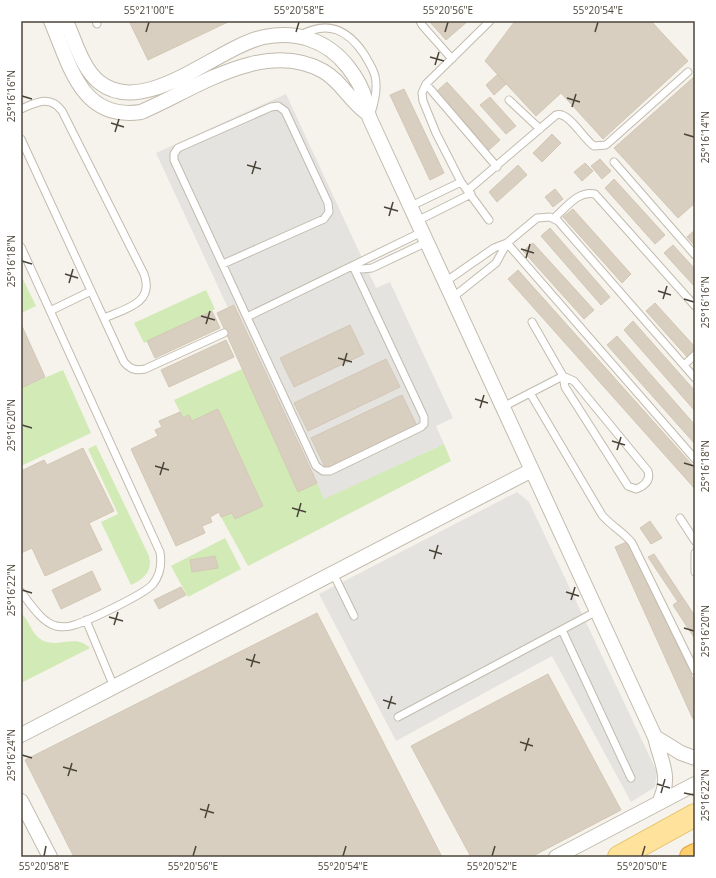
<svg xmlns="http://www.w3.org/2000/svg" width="716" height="878" font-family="'Open Sans',sans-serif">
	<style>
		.green { fill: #d2eab5; fill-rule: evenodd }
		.parking { fill: #e5e3e0 }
		.building { fill: #d8cfc1; stroke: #d3c7b4 }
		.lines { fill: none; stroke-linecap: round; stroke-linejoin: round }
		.lane-casing { stroke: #c2bbae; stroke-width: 9 }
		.street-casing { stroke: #c2bbae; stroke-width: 16 }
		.primary-casing { stroke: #e6c16a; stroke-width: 24 }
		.highway-casing { stroke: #e0a43c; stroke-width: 24 }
		.lane { stroke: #fff; stroke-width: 7 }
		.street { stroke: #fff; stroke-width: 14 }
		.primary { stroke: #ffe39c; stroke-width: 22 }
		.highway { stroke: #ffcf6e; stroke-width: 22 }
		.ticks { fill: none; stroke: #4b4439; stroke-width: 1.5 }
		.neatline { fill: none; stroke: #4b4439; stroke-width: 1.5 }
		.ticks-label { font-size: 10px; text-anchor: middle; fill: #4b4439 }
	</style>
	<rect width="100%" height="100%" fill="#f6f3ec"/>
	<path class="green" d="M21 275 36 306 21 313Z
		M206 290 215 309 144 343 134 323Z
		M242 369 298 492 317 483 325 498 444 444 451 461 248 566 221 517 232 513 235 519 263 505 218 409 192 421 189 415 183 418 174 400Z
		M63 370 91 433 21 466V388Z
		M96 445 149 556C153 571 144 579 131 585L101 522 118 514 88 449Z
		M225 538 241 569 188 597 171 566ZM215 556 217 568 192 572 190 560Z
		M21 613C30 621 31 634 42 640 58 649 75 633 90 648L21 683Z"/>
	<path class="parking" d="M286 94 376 288 390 282 453 418 436 426 444 444 324 499 235 305 228 308 156 153Z
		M517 492 529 502 657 772 655 787 631 802 552 656 396 741 319 594Z"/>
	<path class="building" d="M129 21H230L148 60Z
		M429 21H468L446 40Z
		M515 21H651L688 61 603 139 561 93 536 116 485 61Z
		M498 74 506 84 494 95 486 85Z
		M695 76V203L678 218 614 148Z
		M447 82 500 140 489 150 437 91Z
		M404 89 444 173 430 180 390 95Z
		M490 97 516 126 506 134 480 105Z
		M552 134 561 143 542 162 533 153Z
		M600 159 611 171 602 179 591 166Z
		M585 163 593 171 582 181 574 172Z
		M518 165 527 175 497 202 489 192Z
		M614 179 665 235 655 244 605 188Z
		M555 189 563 199 553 207 545 197Z
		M573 209 631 274 622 283 563 217Z
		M550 228 610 297 601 305 541 236Z
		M695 230V246L687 237Z
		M533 243 594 310 584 319 523 251Z
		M673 245 695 269V287L664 253Z
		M518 270 695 468V489L508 279Z
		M655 303 695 347V352L688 358 646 311Z
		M234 305 317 483 298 492 217 313Z
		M212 311 220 328 155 358 147 341Z
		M633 321 695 391V411L624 330Z
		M21 324 45 377 21 388Z
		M350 325 364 354 294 387 280 358Z
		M617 336 695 425V444L607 345Z
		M226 340 234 357 169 387 161 370Z
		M386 359 400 387 308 431 294 403Z
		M402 395 417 426 326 469 311 438Z
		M218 409 263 506 235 519 232 513 221 517 219 512 210 517 212 522 202 526 205 533 176 546 131 449 158 436 155 430 162 427 159 421 180 412 183 418 189 415 192 421Z
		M83 448 114 511 89 523 102 550 45 576 32 548 21 553V471L44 460 47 465Z
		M650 521 662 538 651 544 640 528Z
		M629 541 695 683V719H693L615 547Z
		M654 554 683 598 678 602 648 557Z
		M215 556 218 568 192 572 190 560Z
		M92 571 101 590 61 609 52 590Z
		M181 587 186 595 159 609 154 600Z
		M683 598 695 616V639L673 605Z
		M317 613 442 857H74L25 760Z
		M548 674 621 810 531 857H471L411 746Z"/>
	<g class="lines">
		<defs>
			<path id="lane" d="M96 21 97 24
				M420 21 422 25 452 59
				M301 35C328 20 348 30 364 54 368 61 373 68 375 76 378 89 375 101 371 113
				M426 84 497 167
				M509 100 540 129
				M21 109C37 102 50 95 62 111L144 274C155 303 125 309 104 318
				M21 139 124 362C130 369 135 371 145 369L224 333
				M614 162 695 255
				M468 190 556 115C569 111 583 139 594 146L606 145 688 72
				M409 207 461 182
				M554 218C566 208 578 190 595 194L695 306
				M489 220 461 182 436 133 423 101 422 93 426 84 490 21
				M417 221 471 194
				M507 243 695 459
				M21 247 160 552C162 564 161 574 153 584 145 594 88 621 74 625 69 627 61 627 56 626 41 622 30 603 21 592
				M223 264 324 219 329 212 328 203 285 111 278 106 271 107 178 148 174 154V160L316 466 323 471H330L421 427 424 424V417L353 266
				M353 266 362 269 372 268 427 242
				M445 282 494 248 507 243 537 218 550 217 558 221 695 378
				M452 298 496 263 507 243
				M50 311 91 291
				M247 317 422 232
				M684 365 695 355
				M563 376 574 381 648 471C651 481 644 486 636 489L628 486 565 387Z
				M530 393 602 515C611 526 624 532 632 543L695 671
				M503 407 563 376 532 322
				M680 518 695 541
				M695 553V572
				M333 573 354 616
				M86 620 114 687
				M562 630 631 778
				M398 717 597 611"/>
			<path id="street" d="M51 21C70 65 81 121 141 112 195 89 264 38 323 71 341 81 350 101 367 113
				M66 21C75 41 82 68 99 82 145 119 217 47 264 37 279 34 294 34 309 39 324 44 338 54 348 67 355 76 362 87 365 99 367 106 367 112 370 119L655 737C661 763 672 776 659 803
				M21 735 532 470
				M655 737 681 753 695 758
				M21 801 50 857
				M556 857 695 784"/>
			<path id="primary" d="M619 857 695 815"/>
			<path id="highway" d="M691 857 695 855"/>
		</defs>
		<use href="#lane" class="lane-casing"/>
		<use href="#street" class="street-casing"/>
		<use href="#primary" class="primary-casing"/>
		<use href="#highway" class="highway-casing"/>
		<use href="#lane" class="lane"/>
		<use href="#street" class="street"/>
		<use href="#primary" class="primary"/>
		<use href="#highway" class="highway"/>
	</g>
	<path class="ticks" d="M146 32 149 22M296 32 299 22M445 32 448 22M595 32 598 22M430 57 444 61M435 65 439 52M22 96 32 99M567 98 580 102M572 107 576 94M111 123 124 127M115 132 119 119M684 134 694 137M247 165 261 169M252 174 256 161M384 207 398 211M389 216 393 202M521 249 534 253M526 258 530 244M22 261 32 264M65 274 78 278M69 283 73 269M658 291 671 295M663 299 667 286M684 299 694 302M201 316 215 320M206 324 210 311M338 358 352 362M343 366 347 353M475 399 488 403M480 408 484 395M22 425 32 428M612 441 625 445M617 450 621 437M684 463 694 466M155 466 169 470M160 475 164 462M292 508 306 512M297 517 301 503M429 550 442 554M434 559 438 545M22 590 32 593M566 592 579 596M571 600 575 587M109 617 123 621M114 625 118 612M684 628 694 631M246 659 260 663M251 667 255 654M383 700 396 704M388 709 392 696M520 742 533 746M525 751 529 738M22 755 32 758M63 767 77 771M68 776 72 763M657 784 670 788M661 793 665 779M684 793 694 795M200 809 214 813M205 818 209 804M44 856 46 846M193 856 196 846M343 856 346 846M492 856 495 846M642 856 645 846"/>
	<rect width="716" height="878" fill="none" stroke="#ffffff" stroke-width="44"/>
	<rect x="22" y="22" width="672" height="834" class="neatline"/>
	<g class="ticks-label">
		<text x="149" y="14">55°21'00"E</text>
		<text x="299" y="14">55°20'58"E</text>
		<text x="448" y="14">55°20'56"E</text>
		<text x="598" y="14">55°20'54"E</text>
		<text transform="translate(11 96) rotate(-90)" y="4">25°16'16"N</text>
		<text transform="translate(705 137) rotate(-90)" y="4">25°16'14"N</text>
		<text transform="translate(11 261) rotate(-90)" y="4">25°16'18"N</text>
		<text transform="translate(705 302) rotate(-90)" y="4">25°16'16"N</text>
		<text transform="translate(11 425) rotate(-90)" y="4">25°16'20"N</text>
		<text transform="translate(705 466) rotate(-90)" y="4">25°16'18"N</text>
		<text transform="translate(11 590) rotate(-90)" y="4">25°16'22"N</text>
		<text transform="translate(705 631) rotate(-90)" y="4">25°16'20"N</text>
		<text transform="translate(11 755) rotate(-90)" y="4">25°16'24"N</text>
		<text transform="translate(705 795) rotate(-90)" y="4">25°16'22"N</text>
		<text x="44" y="870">55°20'58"E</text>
		<text x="193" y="870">55°20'56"E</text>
		<text x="343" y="870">55°20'54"E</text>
		<text x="492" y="870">55°20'52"E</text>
		<text x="642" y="870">55°20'50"E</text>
	</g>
</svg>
